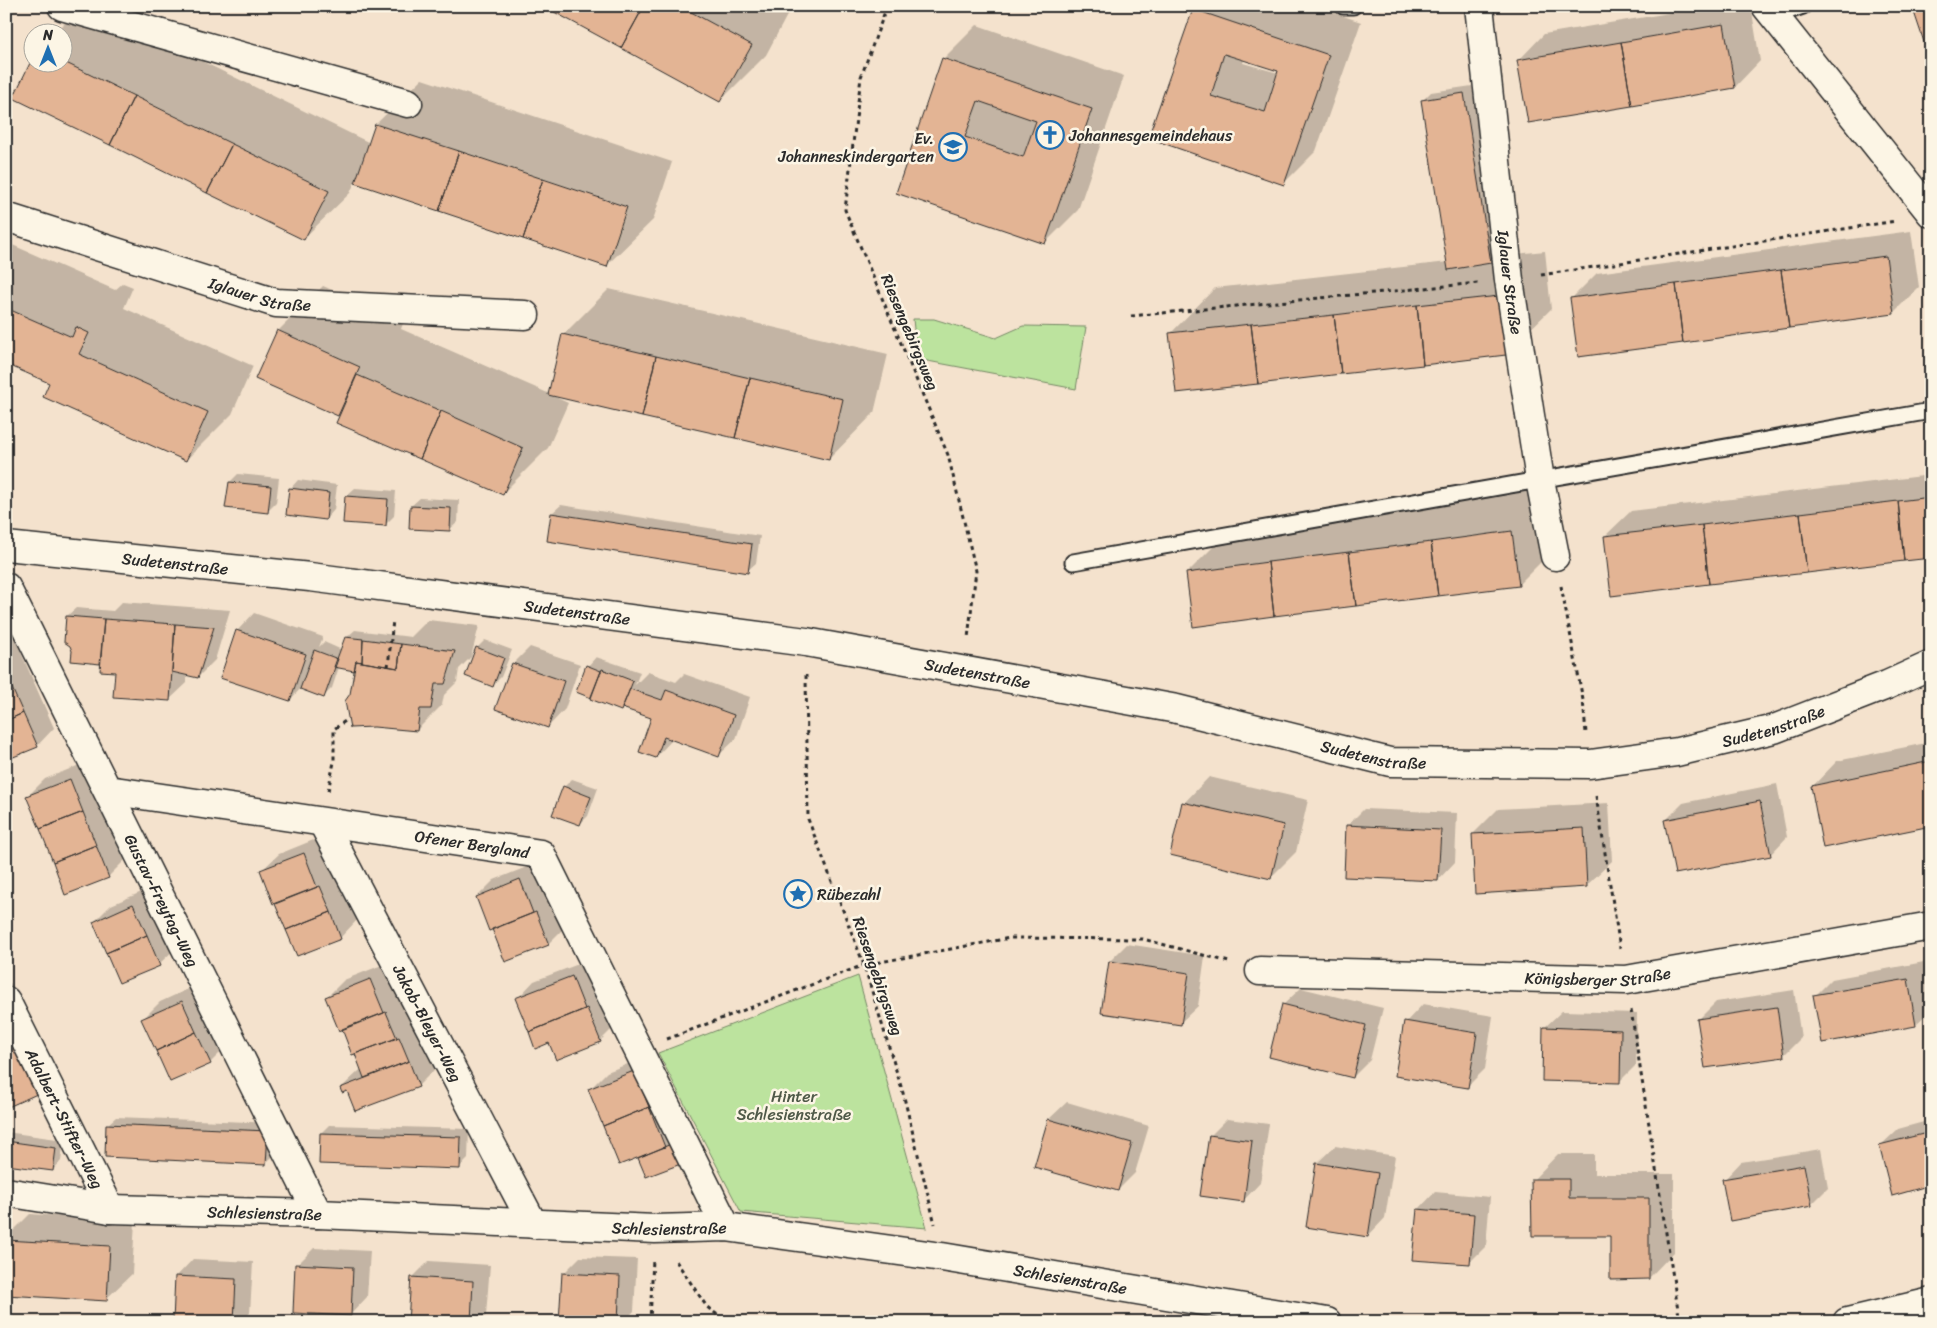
<svg xmlns="http://www.w3.org/2000/svg" width="1937" height="1328" font-family="Sriracha,sans-serif">
	<style>
		.green { fill: #bce39e; stroke: #748764 }
		.shadow { fill: #0003; fill-rule: evenodd }
		.building { fill: #e3b494; stroke: #2b2b2b; fill-rule: evenodd }
		.lines { fill: none; stroke-linecap: round; stroke-linejoin: round }
		.service-casing { stroke: #2b2b2b; stroke-width: 19 }
		.minor-casing { stroke: #2b2b2b; stroke-width: 31 }
		.path { stroke: #2b2b2b; stroke-width: 3; stroke-dasharray: 4 4; stroke-linecap: butt }
		.service { stroke: #fcf5e5; stroke-width: 15 }
		.minor { stroke: #fcf5e5; stroke-width: 28 }
		.labels { text-anchor: middle; dominant-baseline: central; stroke-width: 5; stroke-linejoin: round; paint-order: stroke }
		.poi-label { font-size: 16px; fill: #2b2b2b; stroke: #fcf5e5; text-anchor: start }
		.street-label { font-size: 16px; fill: #2b2b2b; stroke: #fcf5e5 }
		.park-label { font-size: 16px; fill: #4f5948; stroke: #fcf5e5 }
	</style>
	<rect width="100%" height="100%" fill="#f4e2cd"/>
	<filter id="ink" filterUnits="userSpaceOnUse"><feTurbulence type="fractalNoise" baseFrequency=".02" numOctaves="2"/><feDisplacementMap in="SourceGraphic" scale="10" xChannelSelector="R" yChannelSelector="G"/><feConvolveMatrix kernelMatrix="1 2 1 2 8 2 1 2 1" color-interpolation-filters="sRGB"/></filter>
	<g filter="url(#ink)">
		<path class="green" d="M913 319H934L996 338 1023 326 1086 327 1076 389 917 359Z
			M858 976 927 1228 741 1212 658 1053Z"/>
		<path class="shadow" d="M82 6H88L370 143 376 124 422 79 672 162 653 220 607 265 355 182 350 193 304 238 15 97 32 62H62V32H56Z
			M545 6H792L766 55 720 101Z
			M1197 6H1314L1361 22 1316 151 1283 184 1149 138 1194 9ZM1244 59 1279 70 1278 73 1243 63Z
			M1711 6H1751L1760 61 1735 87 1519 60 1544 34Z
			M977 25 1124 76 1078 210 1045 243 897 192 944 58Z
			M1472 86 1499 253 1496 256 1545 251 1551 309 1505 354 1170 334 1215 288 1448 262 1422 101 1431 92Z
			M1911 231 1919 287 1893 313 1571 299 1597 273Z
			M8 243 115 290 123 283 133 287 124 308 253 366 232 414 186 460 51 382 6 363V245Z
			M323 286 404 321 401 329 550 394 563 335 609 289 888 354 874 413 829 459 553 396 568 403 548 448 502 494 340 415 257 378 278 331Z
			M238 474 279 478 276 503 268 511 230 482Z
			M1931 475V557L1605 536 1631 511Z
			M298 480 337 485 334 510 326 519 290 489Z
			M1557 486 1564 539 1519 584 1187 573 1233 527Z
			M355 488 396 491 394 516 385 525 346 496Z
			M420 498 459 500 458 522 449 530 411 506Z
			M561 505 760 536 756 563 747 571 548 540 552 513Z
			M122 602 230 610 215 660 198 677 187 674V683L169 700 116 671 102 660 100 662 73 651 67 616 76 608 113 611Z
			M254 613 323 637 319 647 324 642 342 650 346 638 355 630 411 637 428 620 479 626 471 657 459 669 457 682 444 695 442 705 417 730 351 694 356 667 353 669 339 667 332 688 324 696 301 688 290 700 237 631Z
			M11 630 54 728 37 746 6 759V632Z
			M485 640 512 650 501 677 493 685 477 648Z
			M530 647 580 664 565 709 548 727 513 664Z
			M596 657 640 672 635 685 648 672 676 682 684 674 750 697 736 739 718 756 673 739 656 757 653 717 578 691 588 666Z
			M1931 742V825L1812 787 1837 761Z
			M87 762 125 860 108 877 28 796 45 779Z
			M1209 777 1308 800 1296 852 1271 877 1184 803Z
			M572 779 598 788 588 816 580 824 564 787Z
			M1777 784 1787 837 1770 855 1666 820 1683 803Z
			M1609 803 1612 861 1586 886 1473 834 1498 809Z
			M1364 809 1457 813 1455 862 1438 880 1347 826Z
			M321 837 337 869 357 920 340 938 298 954 261 871 279 854Z
			M537 863 565 927 548 944 492 928 477 897 494 880Z
			M151 888 177 947 159 964 120 981 94 922 111 905Z
			M1127 944 1205 956 1198 1006 1180 1023 1110 961Z
			M589 960 617 1024 600 1041 550 1042 517 999 534 981Z
			M1924 962 1931 997V1010L1915 1025 1815 996 1832 979Z
			M387 963 417 1020 435 1069 418 1086 348 1089 341 1088 359 1071 362 1069 356 1053 327 997 344 980Z
			M11 983 53 1076 36 1093 6 1107V985Z
			M199 984 227 1046 210 1063 143 1019 160 1002Z
			M1301 988 1383 1008 1370 1060 1353 1077 1283 1005Z
			M1794 990 1801 1038 1784 1055 1699 1019 1716 1002Z
			M1423 1004 1493 1016 1485 1069 1468 1086 1406 1022Z
			M1562 1011 1637 1013 1636 1065 1619 1082 1544 1028Z
			M651 1055 693 1152 639 1158 644 1154 589 1090 607 1072Z
			M1067 1102 1149 1126 1135 1173 1118 1190 1036 1166 1049 1119Z
			M116 1117 276 1123 274 1155 266 1163 107 1125Z
			M1227 1119 1269 1124 1260 1183 1243 1201 1210 1136Z
			M1931 1120V1184L1880 1146 1898 1129Z
			M329 1125 469 1129 468 1159 460 1167 321 1133Z
			M6 1132 64 1140 61 1161 53 1170 6 1164Z
			M1335 1146 1395 1156 1385 1218 1368 1236 1317 1163Z
			M1821 1149 1828 1188 1811 1205 1724 1180 1741 1162Z
			M1558 1154H1594V1174H1674V1252L1649 1278 1611 1235 1533 1180Z
			M1435 1192 1490 1197 1486 1246 1469 1263 1418 1210Z
			M30 1214 135 1221 132 1274 106 1299 6 1294V1238Z
			M314 1248 370 1251 367 1297 350 1315 297 1265Z
			M580 1257 637 1259 634 1311 624 1322H560L563 1274Z
			M193 1259 253 1262 250 1313 241 1322H174L176 1277Z
			M429 1261 490 1265 486 1315 480 1322H409L412 1278Z
			M1166 1316 1206 1322H1161Z"/>
		<path class="building" d="M543 6H644L621 48Z
			M644 6H680L752 45 720 102 621 48Z
			M1912 6H1931V59L1930 60Z
			M1193 9 1329 55 1284 185 1148 138ZM1224 54 1278 71 1265 112 1211 96Z
			M1724 24 1735 88 1632 106 1621 42Z
			M1621 42 1632 106 1528 123 1517 60Z
			M942 58 1092 109 1045 244 896 193ZM978 101 1036 121 1023 157 965 137Z
			M32 59V62L62 61 134 96 110 145 13 98Z
			M1464 93 1491 263 1448 270 1421 100Z
			M134 96 232 144 207 193 110 145Z
			M375 124 459 151 439 211 355 183Z
			M232 144 329 191 304 240 207 193Z
			M459 151 543 179 523 239 439 211Z
			M543 179 627 207 607 267 523 239Z
			M1886 256 1894 314 1789 328 1781 270Z
			M1781 270 1789 328 1683 343 1676 284Z
			M1676 284 1683 343 1578 357 1570 298Z
			M1499 296 1506 355 1423 365 1417 305Z
			M1417 305 1423 365 1341 374 1334 315Z
			M6 308 72 337 76 327 89 333 79 354 208 412 186 461 43 397 49 383 6 364Z
			M1334 315 1341 374 1258 384 1251 324Z
			M1251 324 1258 384 1176 393 1169 333Z
			M277 330 360 367 338 416 255 379Z
			M562 334 656 356 642 417 548 395Z
			M656 356 750 378 735 438 642 417Z
			M357 375 441 411 420 459 336 423Z
			M750 378 843 399 829 460 735 438Z
			M441 411 523 448 503 495 420 459Z
			M229 482 271 486 268 513 225 508Z
			M289 488 329 493 326 520 286 515Z
			M345 496 388 499 386 526 343 523Z
			M1931 497V558L1904 561 1898 501Z
			M1898 501 1904 561 1807 573 1800 513Z
			M410 506 451 508 450 531 409 529Z
			M551 513 752 544 748 573 547 541Z
			M1800 513 1807 573 1709 584 1702 525Z
			M1702 525 1709 584 1611 596 1604 536Z
			M1512 531 1519 586 1438 596 1431 542Z
			M1431 542 1438 596 1356 606 1349 552Z
			M1349 552 1356 606 1274 616 1268 562Z
			M1268 562 1274 616 1193 627 1186 573Z
			M66 616 104 619 100 664 71 661 72 651 70 646 64 642Z
			M104 619 175 624 170 701 113 697 115 672 100 671Z
			M175 624 214 627 198 678 172 672Z
			M236 630 306 654 290 701 220 678Z
			M345 637 363 639 362 662 356 661 354 671 334 667Z
			M363 639 401 644 398 668 362 662Z
			M401 644 455 651 445 684H435L431 709H420L417 731 374 727 350 728 345 701 350 694 356 661 398 668Z
			M476 647 504 658 493 687 465 676Z
			M314 650 338 659 324 698 300 689Z
			M512 663 564 681 548 728 495 709Z
			M586 665 601 671 591 698 576 692Z
			M602 669 633 681 621 711 590 699Z
			M8 679 23 713 6 721V680Z
			M630 689 662 700 666 690 734 715 719 757 664 737 656 758 639 752 651 718 622 708Z
			M23 713 38 747 6 760V721Z
			M1931 761V826L1823 848 1811 786Z
			M70 779 83 812 40 829 26 796Z
			M563 786 591 797 580 825 552 815Z
			M1760 801 1771 856 1675 874 1664 820Z
			M1182 802 1284 825 1271 879 1170 855Z
			M83 812 96 845 53 862 40 829Z
			M1346 825 1441 830 1438 881 1344 877Z
			M1584 828 1587 887 1475 894 1472 834Z
			M96 845 109 878 65 895 53 862Z
			M304 853 317 887 273 904 260 870Z
			M520 879 533 913 489 931 476 897Z
			M320 886 331 912 286 930 275 904Z
			M133 904 147 935 106 953 93 922Z
			M331 912 341 939 297 956 286 930Z
			M536 912 549 945 505 962 492 929Z
			M147 935 160 966 119 983 106 953Z
			M1109 961 1189 973 1181 1025 1101 1013Z
			M572 976 585 1009 529 1032 515 998Z
			M370 979 384 1013 339 1031 325 997Z
			M1908 979 1916 1026 1822 1043 1813 995Z
			M182 1001 196 1032 156 1051 141 1019Z
			M1282 1004 1366 1025 1353 1078 1269 1057Z
			M1777 1007 1784 1057 1705 1068 1697 1019Z
			M587 1008 601 1042 556 1060 549 1043 535 1049 529 1032Z
			M386 1012 397 1038 352 1055 342 1029Z
			M1404 1021 1477 1033 1468 1088 1395 1076Z
			M6 1027 15 1047 6 1051Z
			M1543 1027 1621 1030 1620 1083 1542 1081Z
			M196 1032 211 1064 170 1082 156 1051Z
			M399 1037 409 1061 364 1078 355 1054Z
			M15 1047 37 1094 6 1108V1051Z
			M409 1061 419 1087 355 1111 347 1091 342 1093 340 1088Z
			M634 1071 649 1107 603 1126 588 1089Z
			M649 1107 665 1147 619 1165 603 1126Z
			M1048 1119 1132 1143 1118 1191 1034 1167Z
			M106 1124 268 1131 266 1165 105 1157Z
			M1931 1132V1185L1892 1196 1879 1145Z
			M320 1133 461 1137 460 1169 319 1164Z
			M1209 1135 1252 1141 1244 1202 1200 1196Z
			M6 1141 56 1148 53 1171 6 1165Z
			M678 1141 686 1162 646 1177 638 1158Z
			M1316 1163 1378 1173 1368 1237 1306 1227Z
			M1804 1165 1812 1206 1730 1221 1722 1179Z
			M1531 1179H1569V1198H1649V1279L1610 1280V1236H1532Z
			M1417 1209 1474 1214 1470 1264 1412 1260Z
			M6 1240 110 1246 107 1301 6 1295Z
			M295 1264 353 1267 351 1316 293 1313Z
			M562 1273 620 1276 618 1322H559Z
			M175 1276 236 1279 234 1322H173Z
			M411 1277 473 1281 471 1322H408Z"/>
		<g class="lines">
			<defs>
				<path id="service" d="M1343 6H1353
					M1774 16 1803 6
					M1073 562 1931 411"/>
				<g id="minor">
					<path d="M62 6 408 103"/>
					<path id="s1" d="M1479 6 1509 280 1540 480 1555 556"/>
					<path d="M1766 6 1931 213"/>
					<path id="s2" d="M6 217 276 303 525 315"/>
					<path id="s3" d="M6 546 310 577 806 642 1177 709 1390 762 1590 764 1677 752 1774 729 1887 685 1931 665"/>
					<path id="s4" d="M6 587 318 1214"/>
					<path id="s5" d="M108 790 541 854 726 1227"/>
					<path id="s6" d="M323 823 533 1224"/>
					<path id="s7" d="M1260 971 1626 980 1931 926"/>
					<path id="s8" d="M6 1001 110 1209"/>
					<path id="s9" d="M6 1192 110 1209 318 1214 655 1229 726 1227 942 1257 1327 1322"/>
					<path d="M1847 1322 1931 1302"/>
				</g>
			</defs>
			<use href="#service" class="service-casing"/>
			<use href="#minor" class="minor-casing"/>
			<path class="path" d="M887 6 861 77 845 210 948 455 976 571 968 638
				M1541 275 1896 221
				M1131 316 1478 283
				M1561 586 1583 700 1586 733
				M388 667 393 620
				M806 675 808 819 864 965 903 1093 935 1224
				M328 791 334 762V729L348 719
				M1596 796 1620 948
				M1631 1010 1680 1322
				M667 1039 864 965 1010 938 1143 939 1229 962
				M676 1261 707 1307 727 1322
				M650 1322 653 1259"/>
			<use href="#service" class="service"/>
			<use href="#minor" class="minor"/>
		</g>
	</g>
	<defs>
		<symbol id="church-ring" viewBox="-11 -11 22 22"><circle r="9.5" fill="#fcf5e5" stroke="#1f6fb2" stroke-width="1.5"/><path d="M-1.2-6h2.4v3.5h3.3v2.4h-3.3V6h-2.4V-.1h-3.3v-2.4h3.3Z" fill="#1f6fb2"/></symbol>
		<symbol id="school-ring" viewBox="-11 -11 22 22"><circle r="9.5" fill="#fcf5e5" stroke="#1f6fb2" stroke-width="1.5"/><path d="M0-5L7-2L0 1L-7-2ZM-4 1L0 2.5L4 1V4Q0 6-4 4Z" fill="#1f6fb2"/></symbol>
		<symbol id="sight-ring" viewBox="-11 -11 22 22"><circle r="9.5" fill="#fcf5e5" stroke="#1f6fb2" stroke-width="1.5"/><path d="M0-6L1.8-2.2L6-1.7L2.9 1.2L3.7 5.4L0 3.3L-3.7 5.4L-2.9 1.2L-6-1.7L-1.8-2.2Z" fill="#1f6fb2"/></symbol>
	</defs>
	<g fill-rule="evenodd">
		<use href="#church-ring" x="1034" y="119" width="32" height="32"/>
		<use href="#school-ring" x="937" y="131" width="32" height="32"/>
		<use href="#sight-ring" x="782" y="878" width="32" height="32"/>
	</g>
	<g class="labels">
		<g class="poi-label">
			<text x="1069" y="135">Johannesgemeindehaus</text>
			<text x="934" y="138" text-anchor="end">Ev.<tspan x="934" dy="18">Johanneskindergarten</tspan></text>
			<text x="817" y="894">Rübezahl</text>
		</g>
		<g class="street-label">
			<text stroke="none"><textPath href="#s1" startOffset="278">Iglauer Straße</textPath></text>
			<text stroke="none"><textPath href="#s2" startOffset="266">Iglauer Straße</textPath></text>
			<text transform="translate(910 332) rotate(67)">Riesengebirgsweg</text>
			<text stroke="none"><textPath href="#s3" startOffset="170">Sudetenstraße</textPath></text>
			<text stroke="none"><textPath href="#s3" startOffset="575">Sudetenstraße</textPath></text>
			<text stroke="none"><textPath href="#s3" startOffset="980">Sudetenstraße</textPath></text>
			<text stroke="none"><textPath href="#s3" startOffset="1790">Sudetenstraße</textPath></text>
			<text stroke="none"><textPath href="#s3" startOffset="1385">Sudetenstraße</textPath></text>
			<text stroke="none"><textPath href="#s5" startOffset="368">Ofener Bergland</textPath></text>
			<text stroke="none"><textPath href="#s4" startOffset="350">Gustav-Freytag-Weg</textPath></text>
			<text stroke="none"><textPath href="#s7" startOffset="338">Königsberger Straße</textPath></text>
			<text transform="translate(878 976) rotate(71)">Riesengebirgsweg</text>
			<text stroke="none"><textPath href="#s6" startOffset="226">Jakob-Bleyer-Weg</textPath></text>
			<text stroke="none"><textPath href="#s8" startOffset="131">Adalbert-Stifter-Weg</textPath></text>
			<text stroke="none"><textPath href="#s9" startOffset="260">Schlesienstraße</textPath></text>
			<text stroke="none"><textPath href="#s9" startOffset="665">Schlesienstraße</textPath></text>
			<text stroke="none"><textPath href="#s9" startOffset="1070">Schlesienstraße</textPath></text>
		</g>
		<g class="park-label">
			<text x="794" y="1096">Hinter<tspan x="794" dy="18">Schlesienstraße</tspan></text>
		</g>
	</g>
	<rect width="1937" height="1328" fill="none" stroke="#fcf5e5" stroke-width="25"/>
	<rect x="12" y="12" width="1912" height="1303" fill="none" stroke="#2b2b2b" stroke-width="2" filter="url(#ink)"/>
	<g transform="translate(48 48)"><circle r="24" fill="#fcf5e5" stroke="#a8a49b"/>
	<path d="M0-4L9 19L0 12L-9 19Z" fill="#1f6fb2"/>
	<text y="-8" font-size="14" font-weight="bold" text-anchor="middle" fill="#2b2b2b">N</text>
	</g>
</svg>
